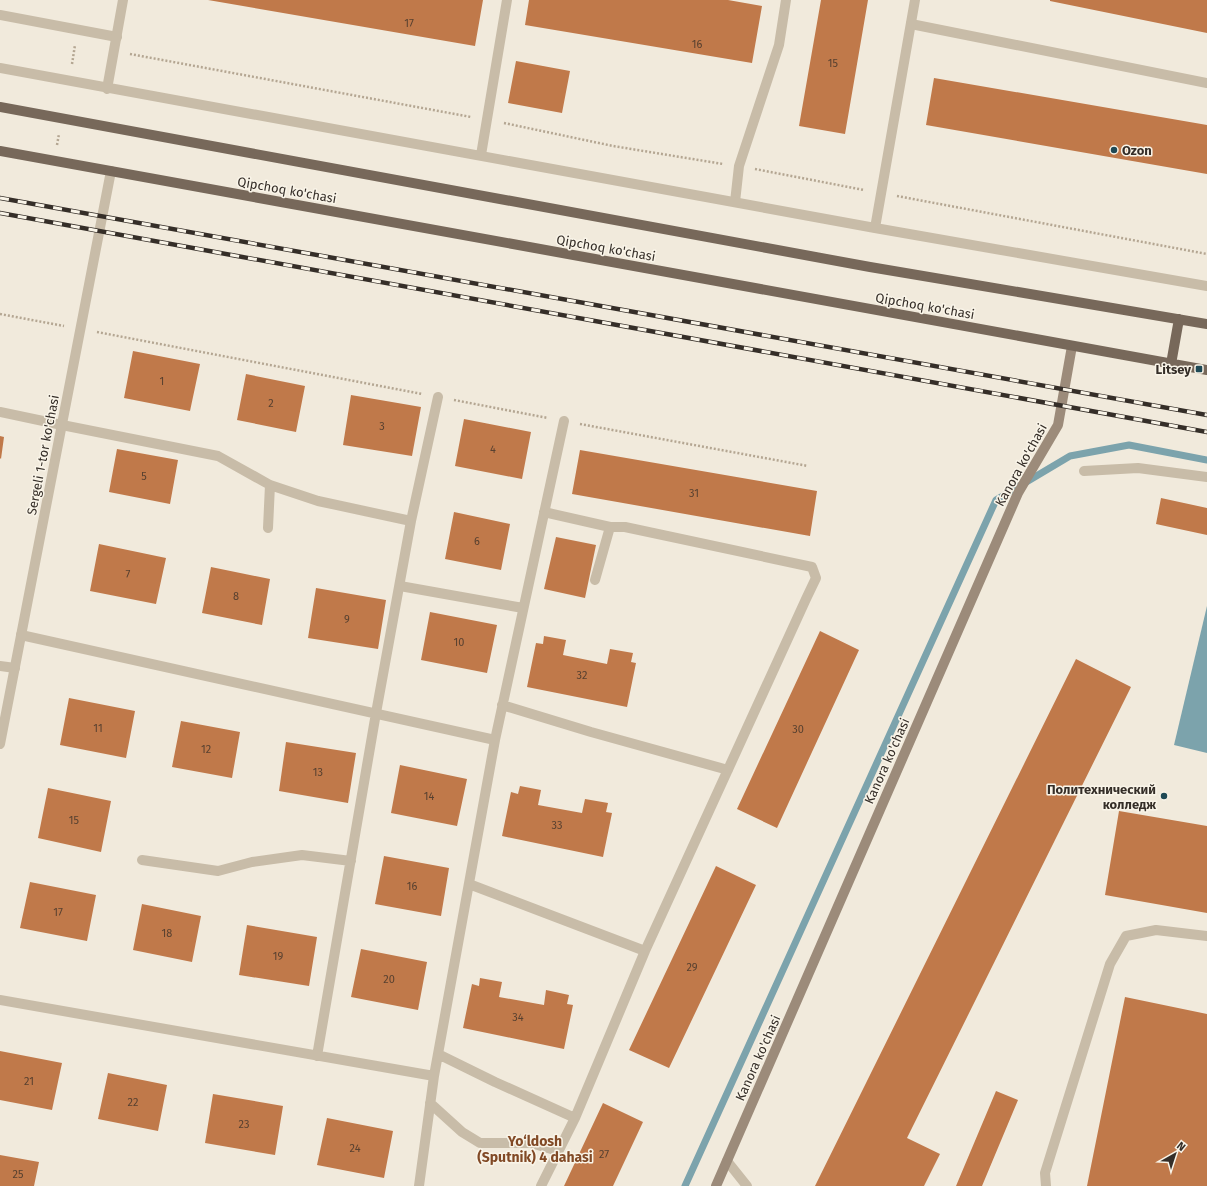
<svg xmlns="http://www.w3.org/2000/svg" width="1207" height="1186" font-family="'Fira Sans',sans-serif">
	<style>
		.water { fill: #7ca3ac }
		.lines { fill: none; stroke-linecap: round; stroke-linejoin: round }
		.stream { stroke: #7ca3ac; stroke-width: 7 }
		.building { fill: #c0794a }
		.path { stroke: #b4a692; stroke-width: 2.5; stroke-dasharray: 2 2; stroke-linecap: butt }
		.lane { stroke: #c8bca8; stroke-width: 10 }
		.street { stroke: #c8bca8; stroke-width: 10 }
		.secondary { stroke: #9c8b7a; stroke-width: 10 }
		.primary { stroke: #77685a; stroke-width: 10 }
		.rail-casing { stroke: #352e28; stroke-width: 4.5 }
		.rail { stroke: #f9f4e8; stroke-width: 3; stroke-dasharray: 9; stroke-linecap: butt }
		.poi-dot { fill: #1f4955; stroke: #f9f4e8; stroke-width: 1.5 }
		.labels { text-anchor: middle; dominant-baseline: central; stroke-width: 3; stroke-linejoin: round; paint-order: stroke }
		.number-label { font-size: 11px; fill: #584130 }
		.poi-label { font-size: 13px; font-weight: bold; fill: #352e28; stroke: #f9f4e8; text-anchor: end }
		.street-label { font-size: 13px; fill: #352e28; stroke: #f9f4e8 }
		.neighbourhood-label { font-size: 14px; font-weight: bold; fill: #814925; stroke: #f9f4e8 }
	</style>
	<rect width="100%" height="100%" fill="#f1eadc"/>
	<path class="water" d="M1207 606V753L1174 745Z"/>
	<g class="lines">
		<path class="stream" d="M685 1186 996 500 1070 456 1129 445 1207 460"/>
	</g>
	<path class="building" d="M208 0H483L475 46Z
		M529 0H728L762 6 752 63 525 25Z
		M821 0H868L845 134 799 126Z
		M1050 0H1207V33L1050 1Z
		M516 61 570 71 562 113 508 103Z
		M934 78 1207 125V174L926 125Z
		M133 351 200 364 190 411 124 398Z
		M246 374 305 386 296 432 237 420Z
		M351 395 421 407 412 456 343 445Z
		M464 419 531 432 522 479 455 466Z
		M0 436 4 437 1 459 0 458Z
		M117 449 178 460 170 504 109 492Z
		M580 450 817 491 810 536 572 494Z
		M1161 498 1207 508V535L1156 524Z
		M454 512 510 524 501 570 445 559Z
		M556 537 596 545 585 598 544 589Z
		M99 544 166 558 156 604 90 591Z
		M211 567 270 579 262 625 202 613Z
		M316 588 386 600 378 649 308 638Z
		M430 612 497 625 487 673 421 660Z
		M820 631 859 650 777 828 737 809Z
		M544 636 566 640 563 655 607 664 610 649 633 653 631 662 636 663 627 707 527 687 536 643 543 644Z
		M1076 659 1131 687 907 1138 940 1154 924 1186H815Z
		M69 698 135 711 126 758 60 745Z
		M181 721 240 732 232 778 172 767Z
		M286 742 356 753 348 803 279 791Z
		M400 765 467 779 457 826 391 813Z
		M520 786 541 790 538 805 582 813 585 799 608 803 606 812 612 813 603 857 502 836 511 792 518 794Z
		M48 788 111 801 101 852 38 838Z
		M1119 811 1207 826V913L1105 895Z
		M384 856 449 868 441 916 375 904Z
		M716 866 756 885 669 1068 629 1050Z
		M30 882 96 895 87 941 20 928Z
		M142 904 201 916 192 962 133 950Z
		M247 925 317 937 309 986 239 975Z
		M361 949 427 962 418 1010 351 997Z
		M480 978 502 982 499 997 544 1005 546 990 569 995 567 1004 573 1005 564 1049 463 1028 472 984 479 986Z
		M1125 997 1207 1014V1186H1087Z
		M0 1051 62 1063 52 1110 0 1100Z
		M108 1073 167 1085 158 1131 98 1119Z
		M996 1091 1018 1100 982 1186H956Z
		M213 1094 283 1106 275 1155 205 1143Z
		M603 1103 643 1122 613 1186H564Z
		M327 1118 393 1131 384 1178 317 1165Z
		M0 1155 39 1162 34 1186H0Z"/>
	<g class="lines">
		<path class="path" d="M130 54 471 117
			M72 64 75 45
			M504 123 613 146 723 164
			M57 145 59 134
			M755 169 864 190
			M897 196 1207 254
			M0 314 64 326
			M97 332 422 394
			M454 400 548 418
			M580 424 808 466"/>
		<path class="lane" d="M0 15 117 37
			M911 24 1207 83
			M735 202 739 166 779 45 786 0
			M0 412 62 425 218 456 270 485 318 501 411 521
			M1084 471 1138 468 1207 477
			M544 512 610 527
			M268 528 270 485
			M400 586 523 608
			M21 635 495 740
			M0 666 15 668
			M502 705 591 732 728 770
			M142 860 218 871 252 862 302 855 351 861
			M469 884 645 951
			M0 1000 434 1076 495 740 564 421
			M438 1054 495 1082 575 1118
			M317 1056 376 713 411 521 438 397
			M430 1103 462 1132 480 1143H531L558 1151
			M727 1161 747 1186
			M419 1186 434 1076
			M541 1186 575 1118 645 951 806 599 816 578 812 567 625 527H610L595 580
			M1046 1186 1045 1173 1110 964 1126 936 1156 930 1207 936"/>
		<path class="street" d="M0 68 875 228 1207 286
			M107 89 123 0
			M481 155 507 0
			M875 228 915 0
			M0 744 111 171"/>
		<path class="secondary" d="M716 1186 1018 493 1058 425 1072 346"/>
		<path class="primary" d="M0 107 870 267 1207 324
			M0 151 1207 370
			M1171 364 1179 319"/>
		<defs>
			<path id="rail" d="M0 198 1207 415
				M0 213 1207 432"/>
		</defs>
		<use href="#rail" class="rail-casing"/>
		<use href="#rail" class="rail"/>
	</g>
	<g class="poi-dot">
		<circle cx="1114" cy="150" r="4"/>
		<rect x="1195" y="365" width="8" height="8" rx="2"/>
		<circle cx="1164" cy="796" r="4"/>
	</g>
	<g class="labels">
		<g class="number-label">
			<text x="409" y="23">17</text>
			<text x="697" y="44">16</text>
			<text x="833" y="63">15</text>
			<text x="162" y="381">1</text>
			<text x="271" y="403">2</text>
			<text x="382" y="426">3</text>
			<text x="493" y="449">4</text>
			<text x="144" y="476">5</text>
			<text x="694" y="493">31</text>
			<text x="477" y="541">6</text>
			<text x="128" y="574">7</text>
			<text x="236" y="596">8</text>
			<text x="347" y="619">9</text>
			<text x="459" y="642">10</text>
			<text x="582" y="675">32</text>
			<text x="98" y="728">11</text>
			<text x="798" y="729">30</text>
			<text x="206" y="749">12</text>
			<text x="318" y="772">13</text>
			<text x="429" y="796">14</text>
			<text x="74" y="820">15</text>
			<text x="557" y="825">33</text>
			<text x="412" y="886">16</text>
			<text x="58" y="912">17</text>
			<text x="167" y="933">18</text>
			<text x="278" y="956">19</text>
			<text x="692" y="967">29</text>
			<text x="389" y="979">20</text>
			<text x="518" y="1017">34</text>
			<text x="29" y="1081">21</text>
			<text x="133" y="1102">22</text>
			<text x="244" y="1124">23</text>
			<text x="355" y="1148">24</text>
			<text x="604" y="1154">27</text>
			<text x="18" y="1174">25</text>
		</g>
		<g class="poi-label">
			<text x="1122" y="150" text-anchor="start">Ozon</text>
			<text x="1191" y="369">Litsey</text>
			<text x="1156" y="789">Политехнический<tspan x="1156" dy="15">колледж</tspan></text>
		</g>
		<g class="street-label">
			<text transform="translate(287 190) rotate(10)">Qipchoq ko'chasi</text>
			<text transform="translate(606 248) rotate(10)">Qipchoq ko'chasi</text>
			<text transform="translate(925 306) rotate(10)">Qipchoq ko'chasi</text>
			<text transform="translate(43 455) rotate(-79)">Sergeli 1-tor ko'chasi</text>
			<text transform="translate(1021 465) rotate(-61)">Kanora ko'chasi</text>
			<text transform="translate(887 761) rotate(-66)">Kanora ko'chasi</text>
			<text transform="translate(758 1058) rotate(-66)">Kanora ko'chasi</text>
		</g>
		<g class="neighbourhood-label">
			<text x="535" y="1141">Yo‘ldosh<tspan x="535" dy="16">(Sputnik) 4 dahasi</tspan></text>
		</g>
	</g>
	<g transform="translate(1175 1154) rotate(39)" stroke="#f9f4e8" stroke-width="3" paint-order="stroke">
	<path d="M0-3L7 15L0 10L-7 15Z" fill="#352e28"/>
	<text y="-6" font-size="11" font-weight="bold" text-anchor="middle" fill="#352e28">N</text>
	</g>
</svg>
